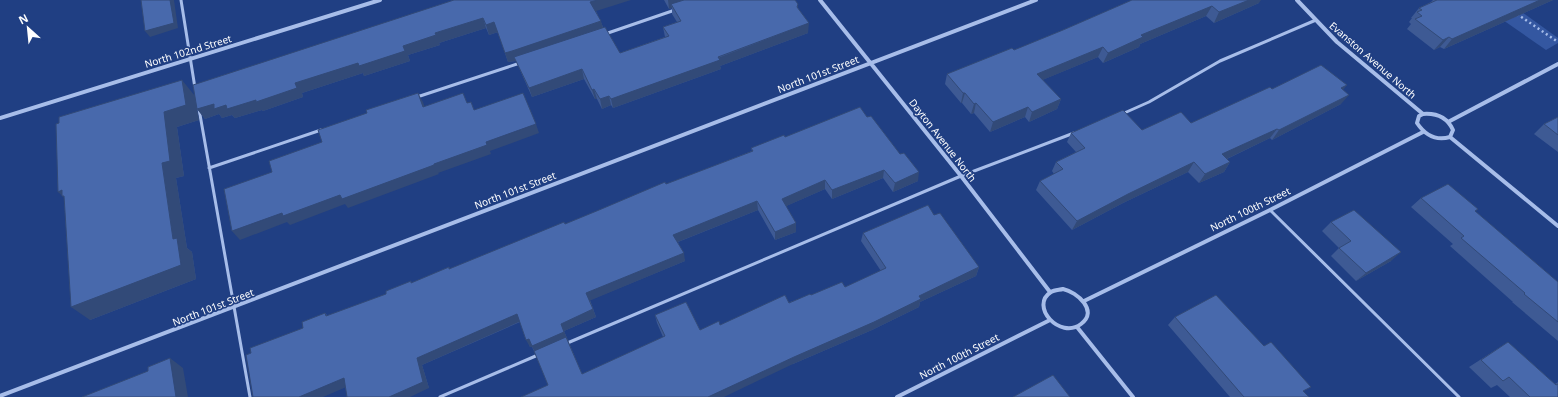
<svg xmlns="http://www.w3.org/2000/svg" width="1558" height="397" font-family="'Noto Sans',sans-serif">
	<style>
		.green { fill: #3457a1 }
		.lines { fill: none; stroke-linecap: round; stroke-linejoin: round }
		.path { stroke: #a7bde9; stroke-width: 2.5; stroke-dasharray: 2 3; stroke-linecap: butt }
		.lane { stroke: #a7bde9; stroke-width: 3 }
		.street { stroke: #a7bde9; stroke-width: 4 }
		.wall { fill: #3e5a94 }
		.shaded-wall { fill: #324a78 }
		.building { fill: #4869ac; stroke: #324a78 }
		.labels { text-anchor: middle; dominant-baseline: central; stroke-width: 3.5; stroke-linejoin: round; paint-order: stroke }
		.street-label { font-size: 10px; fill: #fff; stroke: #203f83 }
	</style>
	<rect width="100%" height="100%" fill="#203f83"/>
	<path class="green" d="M1474 0H1505L1558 38V43L1546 50Z"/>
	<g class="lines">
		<path class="path" d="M1517 14 1558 42"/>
		<path class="lane" d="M181 0 195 88
			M605 34 675 10
			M417 97 520 63
			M199 109 250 397
			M1122 114 1149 102 1220 61 1316 20
			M209 168 321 130
			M1270 210 1459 397
			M565 344 961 176 1074 133
			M440 397 538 355"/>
		<path class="street" d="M820 0 961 176 1050 292
			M1297 0 1337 42 1423 114
			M1423 114C1436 113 1447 117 1453 130L1450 137C1436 141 1425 135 1417 123L1419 116Z
			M0 118 380 0
			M1448 122 1558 64
			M1450 137 1558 226
			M1063 289C1077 292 1099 311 1081 324 1060 340 1029 306 1051 292 1054 290 1059 290 1063 289Z
			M1084 301 1270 210 1423 132
			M1077 327 1133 397
			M0 396 1036 0
			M897 397 1050 320"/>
	</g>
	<path class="wall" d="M454 0 596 11 603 27 620 53 665 37 663 27 677 22 672 14V8L669 9 664 0H795L798 8 808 33 720 66 721 69 613 108 611 105 602 109 597 99H595L584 79 532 97 516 61 508 62 498 32 489 35 486 28 439 43 440 45 408 55 410 61 364 76 363 73 302 93 303 97 263 111 262 110 235 118 232 115 222 118 219 114 205 119 197 109 199 120 177 127 184 176 176 178 187 248 192 252 196 279 90 320 59 123 195 96Z
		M1132 0 1259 3 1214 23 1206 16 1140 44 1139 47 1103 63 1098 57 1042 80 1061 99 1057 109 1029 122 1025 117 990 132 974 113 971 114 962 103H961L945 84 947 74 1014 50 1063 30Z
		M1433 0H1553L1444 49 1440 47 1434 50 1407 29 1411 24 1409 22 1412 18H1411L1419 8 1431 2Z
		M1272 89 1343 90 1341 104 1272 140 1270 138 1227 159 1230 162 1224 172 1199 183 1188 172 1123 203 1072 230 1036 190 1040 181 1054 174 1052 171 1056 162 1076 152 1067 142 1071 133 1142 130 1191 123Z
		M1558 117V152L1534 134 1544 124Z
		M785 137 918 181 893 192 883 178 832 199 825 189 786 206 796 223V232L775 240 758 210 678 242 685 261 590 300 596 317 564 331 582 374 663 337 657 323 655 315 700 330 720 325 811 295 845 287 881 271 861 241 863 233 934 215 979 267 976 276 920 302 919 307 872 330 793 364 548 385 534 351 532 347H530L520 322 422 365 429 388 346 387 251 353 303 328 325 313 328 316 386 294 449 267 450 269 752 151 751 148Z
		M1421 198 1475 211 1558 282V341L1512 302H1513L1450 246 1453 244 1411 207Z
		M1331 222 1391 261 1356 281 1331 256 1339 248 1322 231Z
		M1175 317 1304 392 1309 397H1230L1168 325Z
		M1508 342 1555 384 1558 382V397H1510L1497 385 1491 388 1469 367Z"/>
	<path class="shaded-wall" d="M170 0H174L178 28 150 37 145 31Z
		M598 0H631L593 12 590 2Z
		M668 0H695L671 4 672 8 669 9Z
		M1249 0H1261L1259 3 1214 23 1219 12Z
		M1540 0H1553L1444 49 1452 39Z
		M1212 6 1206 16 1140 44 1139 47 1103 63 1108 53 1141 35Z
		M483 18 486 28 439 43 435 33Z
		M601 21 604 31 514 57 516 61 508 62 505 53Z
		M494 22 498 32 489 35 486 25Z
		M809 23 808 33 720 66 721 69 613 108 611 99Z
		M436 35 440 45 408 55 410 61 364 76 363 73 302 93 303 97 263 111 262 110 235 118 232 115 222 118 219 114 205 119 197 109 199 120 177 127 184 176 176 178 187 248 192 252 196 279 90 320 71 307 173 239 162 163 164 112 182 80 195 96 214 104 295 83 403 46Z
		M1449 37 1440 47 1434 50 1443 40Z
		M1103 47 1098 57 1033 84 1037 74Z
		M582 69 584 79 532 97 529 88Z
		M1347 85 1339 95 1341 88Z
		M594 89 597 99H595L592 90Z
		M418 93 423 102 428 116 423 107Z
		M963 93H965L962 103H961Z
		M1349 95 1341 104 1272 140 1279 130Z
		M609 96 611 105 602 109 600 99Z
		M1061 99 1057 109 1029 122 1032 112Z
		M976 103 974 113 971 114 974 104Z
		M1028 107 1025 117 990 132 993 122Z
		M536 124 539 133 490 151 491 154 438 173 439 174 348 208 345 204 290 225 287 222 240 240 232 231 282 213 340 195 434 164 486 142Z
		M1277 129 1270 138 1216 164 1222 154Z
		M1194 162 1188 172 1123 203 1072 230 1077 221 1128 194Z
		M1230 162 1224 172 1199 183 1205 174Z
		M884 170 883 178 832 199V190Z
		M919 172 918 181 893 192 895 183Z
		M825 180V189L782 208V199Z
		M62 190 79 211 58 192Z
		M757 201 758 210 675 243 673 235Z
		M796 223V232L775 240V232Z
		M1401 252 1391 261 1356 281 1366 273Z
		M684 253 685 261 589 301 586 293Z
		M979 267 976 276 920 302 919 307 872 330 793 364 724 397H708L794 357 919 296Z
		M593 309 596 317 564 331 585 382 536 353 532 347H530L526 340 561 324Z
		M517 314 521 321 422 365 429 388 410 397H389L417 358Z
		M170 358 183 368 188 397H176Z
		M344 378 351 385 323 397H299Z"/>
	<path class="building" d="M141 0H170L174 23 145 31Z
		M454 0H598L590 2 601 21 512 51 505 53 494 22 486 25 483 18 435 33 436 35 403 46 405 51 359 66 358 63 295 83 297 88 256 102V100L227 109 226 105 214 109V104L197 109 193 85Z
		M684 0H795L798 4 797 7 809 23 718 57 720 60 611 99 609 96 600 99 594 89 592 90 582 69 529 88 514 57 605 27 620 53 669 36 663 27 681 21 671 4Z
		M1132 0H1249L1219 12 1212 6 1141 35 1143 37 1108 53 1103 47 1037 74 1061 99 1032 112 1028 107 993 122 976 103 974 104 965 93H963L947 74 1012 48 1014 50 1063 30Z
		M1437 0H1540L1452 39 1449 37 1443 40 1415 19 1422 16 1417 12 1422 10 1419 8Z
		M1321 65 1347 85 1341 88 1349 95 1279 130 1277 129 1222 154 1230 162 1205 174 1194 162 1128 194 1077 221 1040 181 1063 169 1056 162 1085 148 1071 133 1123 110 1142 130 1181 112 1191 123 1270 87 1272 89Z
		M182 80 186 105 164 112 170 161 162 163 173 239 177 238 181 265 71 307 64 196H62V190L58 192 56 124 59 123V117Z
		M418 93 423 107 463 93 467 103 471 102 474 110 523 93 536 124 486 142 487 145 434 164V165L342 199 340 195 283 216 282 213 232 231 224 189 272 172 269 161 322 142 318 130 367 113 366 110Z
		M860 107 867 117 871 116 900 154 904 153 919 172 895 183 884 170 832 190 825 180 782 199 796 223 775 232 757 201 673 235 684 253 586 293 593 309 561 324 564 332 532 346 529 339 526 340 517 314 417 358 423 382 389 397H347L344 378 299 397H253L246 355 251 353 250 348 303 328 302 322 325 313 326 316 386 294V291L411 281V283L449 267V269L564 222 565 224 599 210 665 182 666 184 753 151 751 148 784 135 785 137Z
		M1558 117V135L1544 124Z
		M1448 184 1478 209 1475 211 1558 282V322L1524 294 1525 293 1461 238 1464 236 1421 198Z
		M928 205 934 215 940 213 979 267 919 296 921 299 874 322 794 357 708 397H521L548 385 534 351 566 337 582 374 665 336 655 315 686 302 700 330 719 321 720 325 785 295 789 303 810 294 811 295 842 282 845 287 886 268 863 233Z
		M1354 210 1401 252 1366 273 1339 248 1351 241 1331 222Z
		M1216 295 1264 346 1271 342 1311 387 1303 391 1309 397H1244L1175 317Z
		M1508 342 1556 385 1558 384V397H1530L1509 377 1503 381 1481 360Z
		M170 358 176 397H82L148 371V367Z
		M1053 375 1070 397H1013Z"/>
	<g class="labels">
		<g class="street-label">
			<text transform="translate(188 51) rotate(-17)">North 102nd Street</text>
			<text transform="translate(1373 60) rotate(41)">Evanston Avenue North</text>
			<text transform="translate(818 74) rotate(-21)">North 101st Street</text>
			<text transform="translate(943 140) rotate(52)">Dayton Avenue North</text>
			<text transform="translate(515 190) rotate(-21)">North 101st Street</text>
			<text transform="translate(1250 209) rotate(-26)">North 100th Street</text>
			<text transform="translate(213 307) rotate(-21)">North 101st Street</text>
			<text transform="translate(959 356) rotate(-27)">North 100th Street</text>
		</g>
	</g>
	<g transform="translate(28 28) rotate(333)" stroke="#203f83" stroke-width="3" paint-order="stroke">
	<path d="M0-3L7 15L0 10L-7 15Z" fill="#ffffff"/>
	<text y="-6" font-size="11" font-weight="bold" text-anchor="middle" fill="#ffffff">N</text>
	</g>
</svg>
